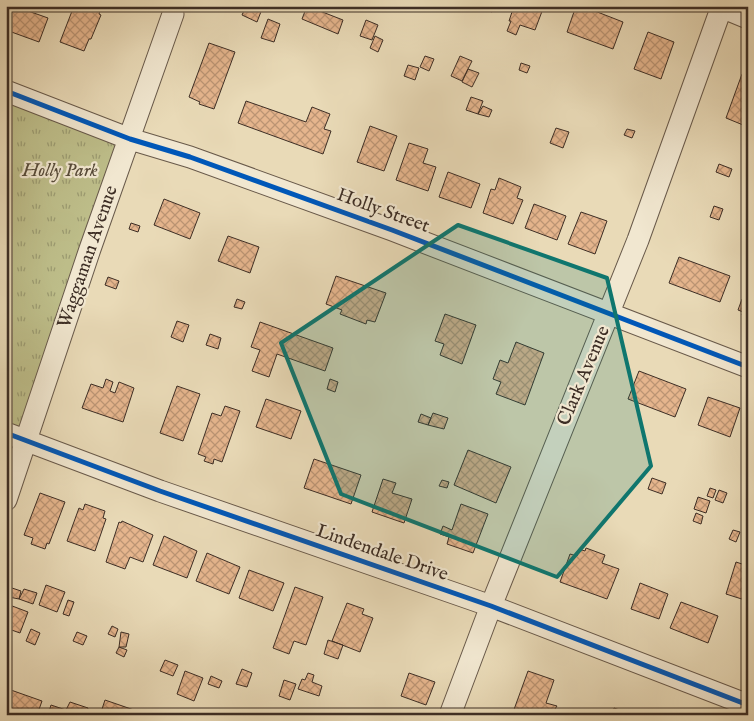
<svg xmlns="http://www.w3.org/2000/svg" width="754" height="721" font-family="'IM FELL English',serif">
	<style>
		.park { fill: url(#park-tufts); stroke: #7d7657 }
		.building { fill: url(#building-cross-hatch); stroke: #3d2e25 }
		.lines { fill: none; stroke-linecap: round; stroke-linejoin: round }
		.minor-casing { stroke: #68594a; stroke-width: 23 }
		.minor { stroke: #f1e7d0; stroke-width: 21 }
		.cycleway-casing { stroke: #f1e7d0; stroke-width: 8 }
		.cycleway { stroke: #0057b8; stroke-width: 5 }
		.marked { fill: #0f766e; fill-opacity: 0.2; stroke: #0f766e; stroke-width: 4; stroke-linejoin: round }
		.labels { text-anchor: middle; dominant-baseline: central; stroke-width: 4.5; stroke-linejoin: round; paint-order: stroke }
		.park-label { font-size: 19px; font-style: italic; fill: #574b39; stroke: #f1e7d0 }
		.street-label { font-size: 19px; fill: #3d2e25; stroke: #f1e7d0 }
	</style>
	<defs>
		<pattern id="park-tufts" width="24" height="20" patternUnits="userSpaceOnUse" patternTransform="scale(1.25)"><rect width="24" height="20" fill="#bdbd89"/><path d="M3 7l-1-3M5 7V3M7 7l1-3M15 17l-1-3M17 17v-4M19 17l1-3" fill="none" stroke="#9b9a70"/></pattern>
		<pattern id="building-cross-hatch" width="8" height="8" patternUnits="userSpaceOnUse" patternTransform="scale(1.25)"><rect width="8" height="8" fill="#e5b58d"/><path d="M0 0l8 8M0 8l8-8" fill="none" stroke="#bb9473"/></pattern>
	</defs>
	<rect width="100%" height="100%" fill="#e9dab7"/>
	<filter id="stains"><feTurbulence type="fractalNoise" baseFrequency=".004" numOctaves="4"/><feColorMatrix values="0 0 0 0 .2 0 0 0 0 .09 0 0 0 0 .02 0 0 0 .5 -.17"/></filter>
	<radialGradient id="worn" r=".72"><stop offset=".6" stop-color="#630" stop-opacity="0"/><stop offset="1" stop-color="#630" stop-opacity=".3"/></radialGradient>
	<path class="park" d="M6 91 130 139 27 441 6 433Z"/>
	<path class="building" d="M14 6 48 18 39 42 6 30Z
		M74 6 101 7 99 14 101 15 91 39H89L84 51 60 42Z
		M246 6H254L262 9 257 22 242 15Z
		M307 6 343 20 338 34 302 19Z
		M478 6H495L492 12Z
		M514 6H544L535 30 520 25 516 35 507 31 511 21H509Z
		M576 6H582L623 22 613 49 567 32Z
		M268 19 280 24 274 42 261 38Z
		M366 20 378 25 372 40 360 36Z
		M648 32 674 42 661 79 634 69Z
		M375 36 383 40 378 52 370 48Z
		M209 43 235 52 214 109 199 104 200 102 189 97Z
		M425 56 434 59 429 71 420 67Z
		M460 56 472 61 462 81 451 76Z
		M521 63 530 66 527 73 519 70Z
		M408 65 419 68 415 80 404 76Z
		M468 69 479 73 472 87 462 82Z
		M742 74 748 76V127L726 118Z
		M471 97 483 101 478 114 466 110Z
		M246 101 306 122 312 107 330 114 324 129 331 131 323 154 238 123Z
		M483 106 492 110 489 117 478 114Z
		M370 126 397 136 384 171 357 162Z
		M556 128 569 132 563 148 550 143Z
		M627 129 635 131 632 138 624 135Z
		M409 143 428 149 423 163 436 167 428 191 396 180Z
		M719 164 732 169 729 177 716 172Z
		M448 172 480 184 471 208 439 197Z
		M499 178 521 187 517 198 523 200 513 224 483 213 491 189 495 190Z
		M164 199 200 213 190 239 154 225Z
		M534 204 566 216 557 240 525 228Z
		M714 206 723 209 719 220 710 217Z
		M581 212 607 221 595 254 568 244Z
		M131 223 140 226 138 232 129 229Z
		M228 236 259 247 250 273 218 261Z
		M679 257 730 276 720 302 669 283Z
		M336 276 386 293 375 322 367 320 366 324 340 314 342 310 326 304Z
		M108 277 119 281 116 289 105 285Z
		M237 299 245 302 242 309 234 307Z
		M742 299 747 301 748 300V317L742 315 743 312 738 310Z
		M445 314 476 325 462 364 440 355 444 344 435 341Z
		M177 321 189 325 183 342 171 337Z
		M260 322 333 348 325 371 277 354 269 377 252 371 260 350 251 347Z
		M210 334 221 338 218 349 206 345Z
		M516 342 544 353 525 405 496 394 501 382 493 379 500 360 508 363Z
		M639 371 686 389 675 417 628 399Z
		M106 379 113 382 110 391 115 393 119 382 134 388 123 422 82 408 91 384 103 388Z
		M330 379 338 382 335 392 327 389Z
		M177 386 200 394 183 441 160 433Z
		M708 397 740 408 730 437 698 425Z
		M266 399 301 411 291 439 256 427Z
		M225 406 240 411 222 462 214 459 213 464 204 461 206 457 198 454 212 413 221 416Z
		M433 413 448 418 444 429 428 425Z
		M421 414 431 418 428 425 418 422Z
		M468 450 511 467 496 503 454 485Z
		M314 459 361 475 351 504 304 488Z
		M652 478 666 483 662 494 648 489Z
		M383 479 396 483 392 493 412 499 404 523 372 512Z
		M442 480 449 482 447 488 439 486Z
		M710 488 716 490 713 498 707 496Z
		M719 490 727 493 723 503 715 500Z
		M40 493 65 502 49 544 47 543 45 549 31 544 33 538 24 535Z
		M698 497 710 501 706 513 694 509Z
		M85 504 105 511 103 518 106 519 95 551 67 541 79 508 83 510Z
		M461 504 488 514 473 553 447 544 449 537 440 534 443 526 452 530Z
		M696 513 703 516 701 524 693 521Z
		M122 521 153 535 143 562 130 557 125 569 106 562 119 522 121 523Z
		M733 530 740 532 736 542 729 539Z
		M164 536 197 551 187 578 153 565Z
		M586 548 605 555 602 563 619 569 607 599 560 582 570 554 577 556 579 549 585 551Z
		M207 553 240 567 229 594 196 581Z
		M736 562 748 566V575L744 586 748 587V601L726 594Z
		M249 570 284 583 273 611 239 598Z
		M640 583 668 594 659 619 631 609Z
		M46 585 65 592 57 612 39 605Z
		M295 587 323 597 306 645 294 641 289 654 273 648Z
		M12 588 21 591 19 599 9 597Z
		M24 589 37 593 33 604 19 599Z
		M68 600 74 602 69 616 63 614Z
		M681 602 718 616 708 643 670 628Z
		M347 603 364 609 362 614 373 618 360 652 332 641Z
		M7 604 28 612 20 633 6 628Z
		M112 626 118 629 115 637 108 634Z
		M31 629 40 633 35 645 26 641Z
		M77 632 87 636 83 645 73 641Z
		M121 632 129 634 126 647H119Z
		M328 640 343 645 338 659 324 654Z
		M119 647 127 650 124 657 116 653Z
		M165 660 178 665 173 676 160 671Z
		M242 669 252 673 247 687 236 684Z
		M185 671 203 678 194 701 177 694Z
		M528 671 554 680 546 703 557 706 551 715H512Z
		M308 673 314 675 312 682 322 686 319 696 298 689 302 679 305 680Z
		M409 673 435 682 426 705 401 696Z
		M211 676 222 681 219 688 208 684Z
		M284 680 296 684 290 700 279 696Z
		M8 689 42 701 37 715H6V694Z
		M105 700 134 710 132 715H100Z
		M70 702 88 708 86 715H48L51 705 66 710Z
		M614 708 633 715H612Z"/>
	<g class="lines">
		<defs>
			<path id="minor" d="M719 6 748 18
				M6 91 130 139 190 157 392 230 748 367
				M6 433 160 491 491 606 748 705
				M6 500 90 249 173 14
				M450 715 491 606 638 240 722 6"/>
		</defs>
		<use href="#minor" class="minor-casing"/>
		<use href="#minor" class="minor"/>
		<defs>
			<path id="cycleway" d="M6 91 130 139 190 157 392 230 748 367
				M6 433 160 491 491 606 748 705"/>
		</defs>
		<use href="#cycleway" class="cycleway-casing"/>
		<use href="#cycleway" class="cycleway"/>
	</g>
	<path class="marked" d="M458 225 607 278 651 466 557 577 341 494 281 343Z"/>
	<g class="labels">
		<g class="park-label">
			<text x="60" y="171">Holly Park</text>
		</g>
		<g class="street-label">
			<text transform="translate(383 211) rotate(20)">Holly Street</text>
			<text transform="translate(88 257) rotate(-71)">Waggaman Avenue</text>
			<text transform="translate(584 376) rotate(-67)">Clark Avenue</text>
			<text transform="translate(382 553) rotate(19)">Lindendale Drive</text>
		</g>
	</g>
	<rect width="754" height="721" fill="none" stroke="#e9dab7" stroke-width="25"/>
	<rect x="8" y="8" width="739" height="706" fill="none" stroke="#3d2e25" stroke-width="2.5"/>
	<rect x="12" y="12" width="729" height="696" fill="none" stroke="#3d2e25"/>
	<rect width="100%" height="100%" filter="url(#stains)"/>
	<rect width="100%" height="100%" fill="url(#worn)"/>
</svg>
